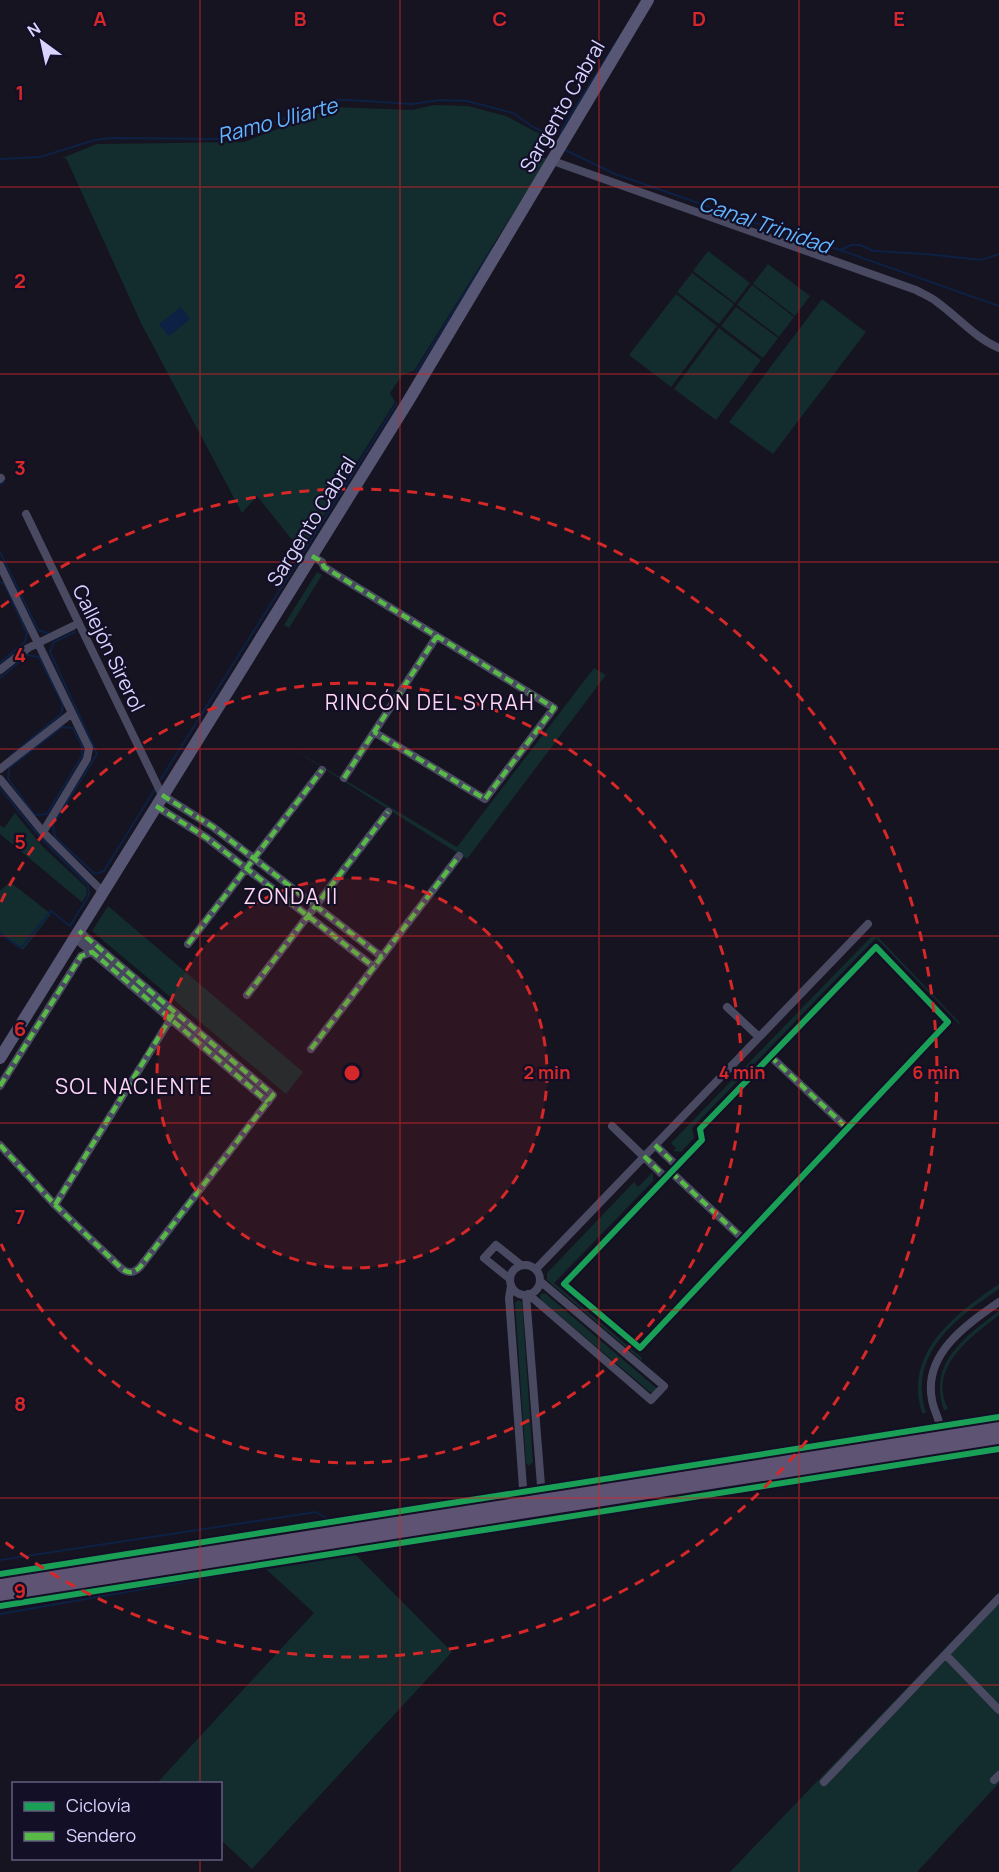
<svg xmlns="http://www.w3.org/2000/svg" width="999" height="1872" font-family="Manrope,sans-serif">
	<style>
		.green { fill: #132c2d }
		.water { fill: #0d2144 }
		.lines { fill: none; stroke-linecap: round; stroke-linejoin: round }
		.stream { stroke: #0d2144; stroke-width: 2 }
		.street { stroke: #4a4962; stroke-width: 8 }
		.secondary { stroke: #575674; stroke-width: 12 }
		.primary { stroke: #5e5373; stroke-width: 14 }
		.quiet { stroke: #58b947; stroke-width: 4.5; stroke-dasharray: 9 4.5; stroke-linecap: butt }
		.cycleway-casing { stroke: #130f26; stroke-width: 10 }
		.cycleway { stroke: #1a9f57; stroke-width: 6 }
		.grid { fill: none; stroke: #d62828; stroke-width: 1.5; stroke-opacity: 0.55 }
		.ring { fill: none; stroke: #d62828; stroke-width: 3; stroke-dasharray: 10 8 }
		.labels { text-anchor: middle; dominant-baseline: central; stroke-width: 4.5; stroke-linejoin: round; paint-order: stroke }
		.street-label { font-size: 20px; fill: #d9d4ff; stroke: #130f26 }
		.water-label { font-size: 21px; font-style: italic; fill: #62b6ff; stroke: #130f26 }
		.neighbourhood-label { font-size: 21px; letter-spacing: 1.5px; fill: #ffd6f0; stroke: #130f26 }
		.grid-label { font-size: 20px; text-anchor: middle; font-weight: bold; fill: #d62828; stroke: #130f26; stroke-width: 4.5; stroke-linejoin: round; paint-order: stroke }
		.centre { fill: #d62828; stroke: #130f26; stroke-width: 3 }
		.ring-label { font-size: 18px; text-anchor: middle; font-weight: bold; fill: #d62828; stroke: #130f26; stroke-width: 4.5; stroke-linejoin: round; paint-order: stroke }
	</style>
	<rect width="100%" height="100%" fill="#161421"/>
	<path class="green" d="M434 105 468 106 506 116 549 139 538 156 547 159 414 371 403 374 390 393 395 402 301 551 257 496 242 513 141 323 66 158H62L97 144 244 142 334 107 412 110Z
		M708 251 750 283 735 303 693 271Z
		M768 264 810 296 795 316 753 284Z
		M692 273 734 304 719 324 677 292Z
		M752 285 794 317 779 337 737 305Z
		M676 294 717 326 671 387 629 355Z
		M822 299 866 332 773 454 729 422Z
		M736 307 778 338 763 358 721 326Z
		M719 328 761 360 716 420 674 389Z
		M317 572 322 575 289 628 284 625Z
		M594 668 606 675 467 859 288 746 457 847Z
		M15 813 43 847 86 887 87 894 82 902 0 834V825L4 828Z
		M10 882 51 914 23 950 0 934V891Z
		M108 906 303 1072 286 1094 92 931Z
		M871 937H878L960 1023 959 1024 876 938 692 1128 694 1138 681 1152 673 1151 676 1148 671 1143Z
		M653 1172V1181L554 1283 642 1358 641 1360 547 1280V1273L634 1182 638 1187Z
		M999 1284V1289C956 1318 907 1354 926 1413H922C903 1353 955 1314 999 1284Z
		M543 1293 546 1294 661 1392 656 1397 541 1300 540 1295Z
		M518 1300 522 1302 533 1462 529 1466 526 1463 515 1303Z
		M999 1311V1315C971 1337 927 1368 948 1409L944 1410C927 1363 966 1336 999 1311Z
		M354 1553 452 1652 252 1869 221 1840 220 1784 157 1783 314 1613 266 1569Z
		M999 1592V1783L917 1872H730Z"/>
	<path class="water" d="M181 307 190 319 169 336 159 324Z"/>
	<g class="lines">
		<path class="stream" d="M560 136 563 127 617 41
			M565 150 615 174 793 236 840 250 851 245H860L874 251 926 254 981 260 999 254
			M0 159 40 157 95 140 111 138 220 139 247 132 324 104 337 100H350L412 104 440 100 467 101 513 113 533 127 554 137 550 142 557 146
			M840 250 999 306
			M416 372 492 249
			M0 484 4 482
			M0 552 38 630 50 634
			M0 582 4 583 27 633 25 642 0 663
			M75 632 54 642 50 652 97 754 54 823 53 825 55 837 95 874 104 871 155 789
			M0 678 28 655 39 657 63 705 61 714 10 756
			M62 727 73 728 82 746V756L47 814 35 815 8 779 9 768Z
			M161 779 397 403
			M0 788 38 835 88 885 89 895 70 926 51 911 22 947H19L0 933
			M0 1560 316 1512 329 1520
			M0 1614 355 1552 999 1452"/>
		<path class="street" d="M553 161 916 290C923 294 931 297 937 302 958 317 975 338 999 348
			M0 479 1 478
			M26 514 162 795 213 827 382 957
			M312 556 322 562 324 567 554 708 485 799 374 732
			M0 565 89 748 87 759 43 832
			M0 670 28 648 73 626
			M0 769 72 713
			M344 778 437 636
			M0 779 43 832 103 892
			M156 806 207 838 374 967
			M75 938 268 1102
			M188 944 322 770
			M876 947 948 1022 640 1348 564 1284 702 1140 700 1129Z
			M247 995 388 812
			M727 1007 759 1037
			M311 1049 459 856
			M770 1056 847 1128
			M0 1086 81 956 92 952
			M612 1126 666 1178
			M0 1145 55 1205 122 1269C129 1274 134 1273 140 1267L273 1095 79 931
			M655 1145 677 1166
			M671 1172 743 1239
			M55 1205 173 1015
			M510 1280a15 15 0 1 1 30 0a15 15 0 1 1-30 0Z
			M536 1269 868 924
			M510 1279 484 1258 496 1245 521 1265
			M511 1285 509 1298 524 1501
			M528 1294 651 1400 664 1386 540 1281
			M526 1295 542 1498
			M939 1422C937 1415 933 1407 932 1400 923 1354 966 1325 999 1302
			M946 1655 999 1710
			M994 1780 999 1775
			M824 1782 999 1598"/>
		<path class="secondary" d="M0 1058 407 403 648 0"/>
		<path class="primary" d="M0 1583 999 1427
			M0 1596 999 1439"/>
		<path class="quiet" d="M312 556 322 562 324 567 554 708 485 799 374 732
			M344 778 437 636
			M162 795 213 827 382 957
			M156 806 207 838 374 967
			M188 944 322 770
			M91 951 268 1102
			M247 995 388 812
			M311 1049 459 856
			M770 1056 847 1128
			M0 1086 81 956 92 952
			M0 1145 55 1205 122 1269C129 1274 134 1273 140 1267L273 1095 79 931
			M655 1145 677 1166
			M644 1156 666 1178
			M671 1172 743 1239
			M55 1205 173 1014"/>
		<defs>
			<path id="cycleway" d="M876 947 948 1022 640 1348 564 1284 702 1140 700 1129Z
				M0 1574 999 1417
				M0 1606 999 1449"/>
		</defs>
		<use href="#cycleway" class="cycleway-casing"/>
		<use href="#cycleway" class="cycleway"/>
	</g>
	<path class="grid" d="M200 0V1784M400 0V1872M599 0V1872M799 0V1872M0 187H999M0 374H999M0 562H999M0 749H999M0 936H999M0 1123H999M0 1310H999M0 1498H999M0 1685H999M200 1858V1872"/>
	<circle cx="352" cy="1073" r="195" fill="#d62828" fill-opacity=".12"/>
	<g class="ring">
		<circle cx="352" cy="1073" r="195"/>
		<path d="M1 902A390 390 0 1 1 1 1244"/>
		<path d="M1 607A584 584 0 1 1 1 1539"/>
	</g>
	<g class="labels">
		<g class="street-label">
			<text transform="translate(562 106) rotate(-60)">Sargento Cabral</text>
			<text transform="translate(311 521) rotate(-58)">Sargento Cabral</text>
			<text transform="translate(109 648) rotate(64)">Callejón Sirerol</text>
		</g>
		<g class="water-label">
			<text transform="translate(277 120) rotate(-15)">Ramo Uliarte</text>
			<text transform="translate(765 224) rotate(19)">Canal Trinidad</text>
		</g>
		<g class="neighbourhood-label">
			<text x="430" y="702">RINCÓN DEL SYRAH</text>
			<text x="291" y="896">ZONDA II</text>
			<text x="134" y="1086">SOL NACIENTE</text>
		</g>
	</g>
	<g class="grid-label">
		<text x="100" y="26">A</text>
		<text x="300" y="26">B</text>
		<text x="500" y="26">C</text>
		<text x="699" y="26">D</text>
		<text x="899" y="26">E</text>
		<text x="20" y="100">1</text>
		<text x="20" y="288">2</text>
		<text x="20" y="475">3</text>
		<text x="20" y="662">4</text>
		<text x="20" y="849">5</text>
		<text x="20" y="1036">6</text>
		<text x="20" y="1224">7</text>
		<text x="20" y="1411">8</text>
		<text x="20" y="1598">9</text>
	</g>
	<circle cx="352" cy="1073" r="9" class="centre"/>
	<g class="ring-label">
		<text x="547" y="1079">2 min</text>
		<text x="742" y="1079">4 min</text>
		<text x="936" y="1079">6 min</text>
	</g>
	<rect x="12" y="1782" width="210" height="78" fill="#130f26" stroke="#625e7d" stroke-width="1.5"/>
	<rect x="24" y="1802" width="30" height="9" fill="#1a9f57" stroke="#625e7d" stroke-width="1.5"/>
	<text x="66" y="1812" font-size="18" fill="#d9d4ff">Ciclovía</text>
	<rect x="24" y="1832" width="30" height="9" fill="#58b947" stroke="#625e7d" stroke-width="1.5"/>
	<text x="66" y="1842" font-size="18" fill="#d9d4ff">Sendero</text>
	<g transform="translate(42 42) rotate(327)" stroke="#130f26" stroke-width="4.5" paint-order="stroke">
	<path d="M0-4.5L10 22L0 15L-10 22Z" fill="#d9d4ff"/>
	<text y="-9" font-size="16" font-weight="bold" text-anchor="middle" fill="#d9d4ff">N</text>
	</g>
</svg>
